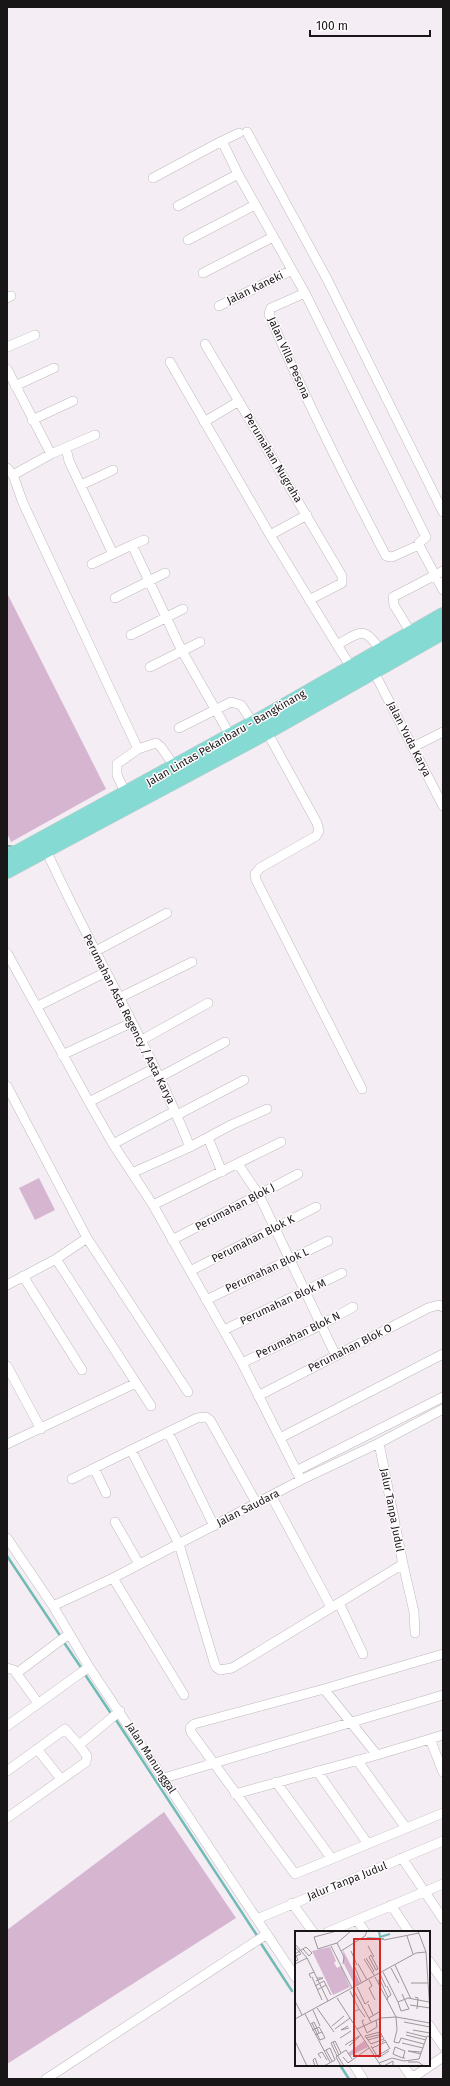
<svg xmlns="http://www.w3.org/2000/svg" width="450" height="2086" font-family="'Fira Sans',sans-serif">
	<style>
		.green { fill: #d6b5d1 }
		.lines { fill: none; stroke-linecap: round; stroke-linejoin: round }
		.stream { stroke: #70bbb6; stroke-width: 2.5 }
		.minor-casing { stroke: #bfb9be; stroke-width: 10 }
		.trunk-casing { stroke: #ccc; stroke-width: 16 }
		.minor { stroke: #fff; stroke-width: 9 }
		.trunk { stroke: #86dad4; stroke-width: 15 }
		.labels { text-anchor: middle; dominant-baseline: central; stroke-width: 3; stroke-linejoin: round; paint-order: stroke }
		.street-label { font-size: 11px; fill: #191618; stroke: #fffcfe }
		.inset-river { fill: none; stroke: #70bbb6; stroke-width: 2 }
		.inset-road { fill: none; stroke: #9c979b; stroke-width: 1 }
		.view { fill: #d62828; fill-opacity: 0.15; stroke: #d62828; stroke-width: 2 }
		.inset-edge { fill: none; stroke: #191618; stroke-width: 2 }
	</style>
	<rect width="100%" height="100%" fill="#f4edf3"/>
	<path class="green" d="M7 593 106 789 11 842 7 833Z
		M39 1178 55 1210 35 1220 19 1188Z
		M164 1812 236 1918 7 2064V1930Z"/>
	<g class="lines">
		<path class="stream" d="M7 846 15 847
			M7 1556 61 1637
			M63 1641 82 1669
			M84 1673 110 1712
			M116 1720 258 1937
			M260 1942 292 1991
			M340 2065 349 2079"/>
		<defs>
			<path id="minor" d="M247 132 327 279 443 512
				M222 141 239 133
				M238 174 305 293
				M153 178 222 141 238 174 178 206
				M188 240 255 205
				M203 273 273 237
				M305 293 426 537 419 543V545L392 557 386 556C344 476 304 397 269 314L271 308Z
				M7 298 11 296
				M219 306 292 270
				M205 344 342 576V583L309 600
				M7 347 35 335
				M170 362 270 535 337 645C360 632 364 625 380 650
				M7 369 51 454
				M15 386 54 368
				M32 420 73 401
				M204 422 239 401
				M66 448 69 461 113 554 132 545 182 651 230 735
				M7 468 13 475 23 503 138 749 117 764V775L126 794
				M13 475 51 454 95 435
				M81 485 113 470
				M270 535 307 515
				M132 545 144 540
				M419 545 443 590
				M92 564 113 554
				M115 598 165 573
				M411 633 394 605 393 597 443 571
				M131 635 183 609
				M337 645 351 667
				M150 667 200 642
				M374 672 443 806
				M179 728 231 702 241 705 253 723
				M267 732 317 823 319 831 316 836 260 868 255 874 256 880 362 1089
				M413 747 443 732
				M138 749 156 743 161 747 175 767
				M46 850C91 950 149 1045 190 1147L231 1125 267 1109
				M94 952 167 913
				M7 953 89 1102 113 1144 153 1205 242 1363 301 1480
				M119 998 192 962
				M38 1006 106 972
				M140 1041 208 1003
				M62 1055 131 1023
				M158 1078 225 1042
				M7 1086 87 1238
				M89 1102 153 1069
				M177 1115 244 1080
				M208 1138 222 1172
				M113 1144 175 1111
				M238 1164 259 1195 336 1356
				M132 1173 190 1147
				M153 1205 281 1142
				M172 1240 298 1174
				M56 1259 151 1406
				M190 1271 316 1207
				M23 1276 82 1370
				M7 1285 56 1259 87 1238 188 1392
				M206 1300 328 1241
				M224 1330 342 1273
				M242 1363 321 1325 353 1307
				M7 1366 41 1429
				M258 1396 428 1308 439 1305 443 1307
				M168 1432 214 1526
				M280 1438 443 1354
				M7 1444 136 1383
				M94 1468 106 1493
				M296 1471 443 1397
				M72 1479 131 1450
				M272 1497 331 1607
				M257 1504 210 1420 206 1417 197 1418 131 1450 179 1544 214 1662 216 1667 220 1670 232 1668 403 1564 379 1443
				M115 1522 139 1564
				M7 1538 53 1606 89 1667 296 1978
				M403 1564 414 1612 415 1633
				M113 1578 184 1695
				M339 1603 363 1654
				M53 1606 113 1578 301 1480 379 1443 443 1409
				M443 1654 324 1689 194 1724 190 1728 191 1732 295 1874 443 1813
				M7 1668 14 1670 38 1703
				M17 1673 69 1634
				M324 1689 377 1755
				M7 1726 89 1667
				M430 1739 443 1772
				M37 1749 61 1779
				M357 1760 406 1828
				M7 1771 65 1729 79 1745 120 1711
				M317 1771 368 1844
				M164 1778 443 1695
				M276 1782 332 1859
				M235 1794 377 1755 443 1735
				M7 1818 86 1762 87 1756 79 1745
				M402 1858 443 1919
				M292 1903 313 1932
				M391 1905 409 1932
				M257 1919 443 1841
				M357 1920 365 1932
				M328 1932 443 1884
				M429 1961 443 1981
				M429 2025 443 2046
				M354 2065 363 2079
				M403 2065 410 2075 415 2076 443 2057
				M46 2079 267 1934"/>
			<path id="trunk" d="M7 858 261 719 443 615
				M7 871 267 732 443 632"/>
		</defs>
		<use href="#minor" class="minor-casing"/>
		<use href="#trunk" class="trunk-casing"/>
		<use href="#minor" class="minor"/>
		<use href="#trunk" class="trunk"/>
	</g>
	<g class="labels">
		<g class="street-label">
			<text transform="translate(255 288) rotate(-26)">Jalan Kaneki</text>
			<text transform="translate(289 358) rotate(66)">Jalan Villa Pesona</text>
			<text transform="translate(273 458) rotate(59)">Perumahan Nugraha</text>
			<text transform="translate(226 738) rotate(-30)">Jalan Lintas Pekanbaru - Bangkinang</text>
			<text transform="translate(409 739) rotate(63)">Jalan Yuda Karya</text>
			<text transform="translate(129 1019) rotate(63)">Perumahan Asta Regency / Asta Karya</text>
			<text transform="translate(235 1207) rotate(-28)">Perumahan Blok J</text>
			<text transform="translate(253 1239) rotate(-27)">Perumahan Blok K</text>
			<text transform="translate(267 1270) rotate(-25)">Perumahan Blok L</text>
			<text transform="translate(283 1302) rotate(-25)">Perumahan Blok M</text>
			<text transform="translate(298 1335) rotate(-26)">Perumahan Blok N</text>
			<text transform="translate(350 1348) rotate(-27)">Perumahan Blok O</text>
			<text transform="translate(248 1508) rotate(-27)">Jalan Saudara</text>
			<text transform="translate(392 1510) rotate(79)">Jalur Tanpa Judul</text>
			<text transform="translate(151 1758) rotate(57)">Jalan Manunggal</text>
			<text transform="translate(347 1881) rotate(-22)">Jalur Tanpa Judul</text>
		</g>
	</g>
	<g transform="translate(295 1931)">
		<rect width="135" height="135" fill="#f4edf3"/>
		<path d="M35 16 41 30 39 32 42 37 46 35 55 56 38 64 17 20ZM48 19 65 52 60 55 49 33ZM69 110 73 116 55 125 53 122Z" fill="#d6b5d1"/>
		<path class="inset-river" d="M84 0 85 6 95 3M72 7 89 8"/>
		<path class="inset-road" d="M42 0 19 6 23 18 42 12 56 0M123 0 131 21 135 80M112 5 118 23M89 9 124 2M42 12 49 26 48 33M0 13 12 27 0 33M36 15 57 57M73 15 79 26M0 16 6 23 1 25 3 29 0 30M46 20 70 5 72 0M56 20 62 34M0 23 11 16 17 22 14 25 8 18M76 24 83 38 81 39 74 26ZM12 27 19 41M71 27 79 40 77 42M69 28 79 44M58 32 66 51M63 33 72 49M100 34 116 68M96 37 104 52M88 41 103 71 113 67 134 71M85 43 91 56M17 46 27 69M80 46 101 86 102 99 99 111 104 112 106 107 129 113M16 47 14 43 19 41 33 70M74 49 77 55 74 57 80 69M21 50 28 47H22M83 50 85 49 93 66 92 69M116 52H133M20 55 29 50 31 54M92 55 96 64 93 66M62 56 70 73 74 70M58 58 76 91M22 59 31 54 36 64M55 60 64 78M120 66 123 67 122 78M42 67 86 135M0 70 7 84M103 71 106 80 114 78 107 63M73 73 78 84M115 74 135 77M22 77 39 101M18 79 25 95M59 81 64 78 70 86M10 83 35 131M74 87 84 81 85 83M0 88 121 22 131 21M69 89 67 90 72 102 82 96 81 89M109 91 135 96M17 92 25 109M16 93 19 91 24 102M37 95 49 85M53 95 46 99 54 97M40 98 55 87M62 98 86 87 101 86 135 92M17 99 24 96 27 101 20 104M118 99 135 102M85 101 89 108 76 113 70 105ZM111 101 131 106M111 104 131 109M45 107 56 100M71 107 87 103M25 109 30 107 27 101M73 109 87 105M0 110 12 135M38 111 44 124M87 111 90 109 95 118M107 112 128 117M50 114 66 104M54 115 64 106M76 115 82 125 94 118M77 117 91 111M31 119 37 130M126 123 113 120 126 121M42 124 49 135M42 125 36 112 40 110 46 122M48 126 53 132 74 117M26 127 23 123 27 121 32 129M83 127 94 120M108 127 110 120 100 116 98 123 105 126 108 127H110M113 131H123L129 135M84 132 97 127 109 130 124 128 132 105 135 106M20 135 18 129 20 127 23 135M29 135 40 129 35 117 29 120M46 135 41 126 48 121 51 119 57 128M89 135 98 130V135"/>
		<path class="view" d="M59 8H85V125H59Z"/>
		<rect width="135" height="135" class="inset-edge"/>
	</g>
	<rect width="450" height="2086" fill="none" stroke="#191618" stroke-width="16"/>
	<path d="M310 30v6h120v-6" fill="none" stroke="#191618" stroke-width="2"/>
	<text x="316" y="30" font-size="12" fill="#191618" stroke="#fffcfe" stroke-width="3" paint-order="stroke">100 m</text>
</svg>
